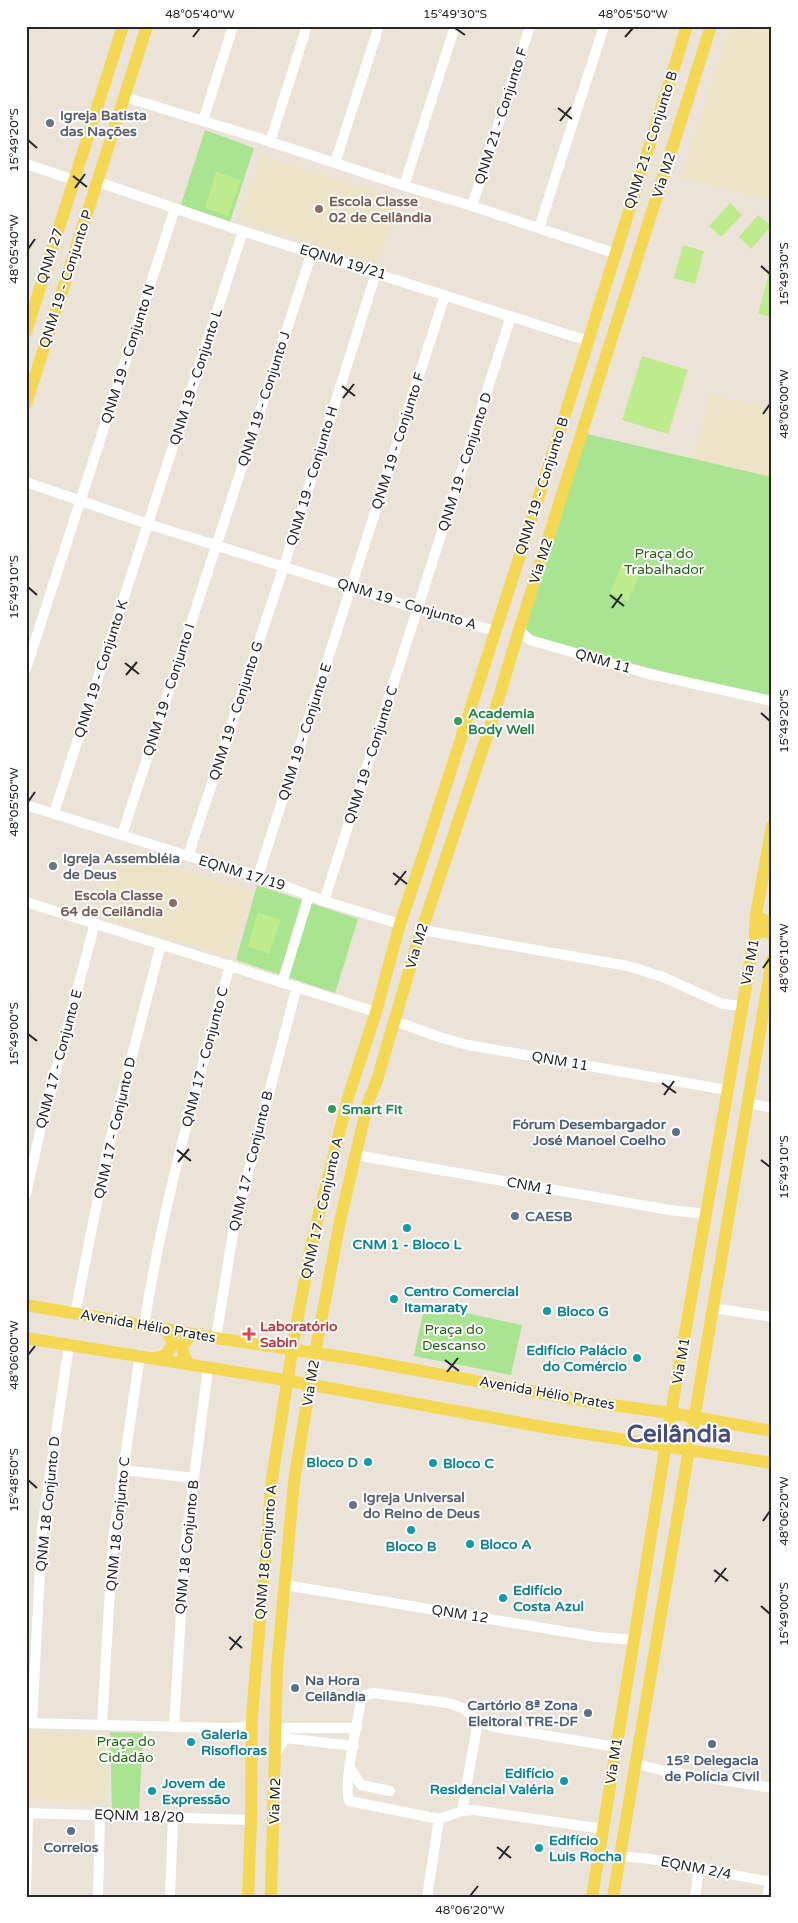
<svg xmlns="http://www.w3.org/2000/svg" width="798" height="1923" font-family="'Varela Round',sans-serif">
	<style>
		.education { fill: #ede3c6 }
		.green { fill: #a9e491 }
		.pitch { fill: #beec8c }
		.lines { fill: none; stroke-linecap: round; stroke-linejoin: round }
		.minor { stroke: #fff; stroke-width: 10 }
		.major { stroke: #f4d753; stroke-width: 12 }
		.ticks { fill: none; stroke: #272727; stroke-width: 2 }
		.worship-dot { fill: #6b7280; stroke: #fff; stroke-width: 2 }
		.education-dot { fill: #8d6e63; stroke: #fff; stroke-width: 2 }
		.leisure-dot { fill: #2e9e5b; stroke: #fff; stroke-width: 2 }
		.service-dot { fill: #5c6f8a; stroke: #fff; stroke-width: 2 }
		.culture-dot { fill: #0f9aa8; stroke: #fff; stroke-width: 2 }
		.health-dot { fill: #e0444e; stroke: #fff; stroke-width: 2 }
		.labels { text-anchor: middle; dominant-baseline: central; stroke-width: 4; stroke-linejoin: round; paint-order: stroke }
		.worship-label { font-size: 14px; font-weight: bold; fill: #5b616d; stroke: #fff; text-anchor: start }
		.street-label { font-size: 14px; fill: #272727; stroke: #fff }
		.education-label { font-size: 14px; font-weight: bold; fill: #785e54; stroke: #fff; text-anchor: start }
		.park-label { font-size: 14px; fill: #236417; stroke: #fff }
		.leisure-label { font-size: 14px; font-weight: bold; fill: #27864d; stroke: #fff; text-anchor: start }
		.service-label { font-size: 14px; font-weight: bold; fill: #4e5e75; stroke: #fff; text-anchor: end }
		.culture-label { font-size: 14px; font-weight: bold; fill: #0d838f; stroke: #fff; text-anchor: start }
		.health-label { font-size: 14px; font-weight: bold; fill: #be3a42; stroke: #fff; text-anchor: start }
		.town-label { font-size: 24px; font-weight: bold; fill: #474d78; stroke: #fff }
		.neatline { fill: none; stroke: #272727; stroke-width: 2 }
		.ticks-label { font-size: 12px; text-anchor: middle; fill: #272727 }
	</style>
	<rect width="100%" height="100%" fill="#ebe3d8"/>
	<path class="education" d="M730 26H772V200L681 178Z
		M261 155 399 199 378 265 240 220Z
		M710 394 772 409V477L694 459Z
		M113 848 252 892 230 957 94 915Z
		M26 1733 107 1734 105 1802 26 1800Z"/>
	<path class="green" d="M205 130 254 148 230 222 181 205Z
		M583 433 772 477V696L719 686 526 636 522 632Z
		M257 885 358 919 335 993 236 960Z
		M425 1304 522 1325 511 1375 414 1356Z
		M110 1732 143 1733 139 1810 112 1809Z"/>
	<path class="pitch" d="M216 172 241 180 228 216 205 208Z
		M730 203 742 215 721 237 709 226Z
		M758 215 771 226 751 249 739 237Z
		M683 245 704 251 695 284 674 278Z
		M769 273 772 274V317L758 314Z
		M642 356 688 370 668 434 622 420Z
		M623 563 641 571 628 601 610 593Z
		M258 912 281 920 269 954 248 946Z"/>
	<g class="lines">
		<path class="minor" d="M125 97 262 139 408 187 472 206 614 253
			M203 121 233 26
			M270 142 307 26
			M335 163 379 26
			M26 164 74 180
			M98 182 233 228 588 341
			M404 186 455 26
			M472 206 530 26
			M539 228 604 26
			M26 482 148 524 418 609 495 631
			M519 630 530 640 649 674 772 701
			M26 669 175 208
			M26 805 188 856 258 876 324 901 400 924
			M54 813 243 231
			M122 835 312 252
			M188 856 284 566 376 273
			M258 876 445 295
			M324 901 511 316
			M26 902 376 1012
			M422 930 628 966 663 977 723 1004 742 1006
			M282 983 309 895
			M395 1021 442 1038 468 1045 727 1090
			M748 1103 772 1108
			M355 1155 670 1210 706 1214
			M26 1194 42 1123 95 923
			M713 1308 772 1317
			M75 1314 107 1152 161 944
			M144 1326C163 1203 197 1084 230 965
			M216 1338 234 1227 297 986
			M123 1470 194 1478
			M285 1585 597 1637 635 1640
			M26 1723 225 1728 244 1727 252 1724
			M32 1723 42 1529 69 1345
			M102 1724 113 1539 140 1355
			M174 1727 185 1548 208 1368
			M285 1738 354 1746
			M276 1753 285 1738V1728H357
			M636 1764 665 1771 772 1788
			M350 1768 361 1785 390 1791
			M462 1811 478 1721
			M26 1813 251 1820
			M603 1829 474 1810 462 1811 439 1819 349 1801C343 1783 358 1721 361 1700L365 1695 374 1693 448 1703 463 1708 478 1721 494 1727 616 1747
			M620 1856 650 1859 772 1882
			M26 1894 28 1814
			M98 1897 100 1815
			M170 1897 173 1817
			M427 1897 439 1819
			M695 1897 699 1869
			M767 1897 770 1881"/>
		<path class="major" d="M26 332 123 26
			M26 404 147 26
			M756 915 763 920 772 922
			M755 935C761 931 765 930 772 934
			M26 1305 216 1338 356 1359 596 1403 671 1413 772 1431
			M26 1338 279 1379 549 1428 772 1463
			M156 1358 166 1355 173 1343 168 1332 162 1329
			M189 1364 184 1356 182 1347 191 1334
			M248 1897 251 1820 252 1716 272 1479 294 1338 312 1242 348 1098 376 1012 400 924 427 844 565 415 687 26
			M271 1897 277 1667 294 1482 315 1353 340 1221 368 1102 377 1080 417 944 490 727 519 630 711 26
			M592 1897 671 1413 755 935 756 915 772 826
			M613 1897 772 960"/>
	</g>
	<path class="ticks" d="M455 28 465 35M193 37 200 28M625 37 633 28M558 108 572 119M560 121 571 107M28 140 37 148M73 176 87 187M75 188 85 174M28 249 35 239M761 266 770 274M342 386 355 396M343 398 354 384M763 414 770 404M28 587 37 595M610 595 624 606M612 608 622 594M125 663 139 674M126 675 137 662M761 713 770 721M28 802 35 792M393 873 407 884M395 885 406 871M763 968 770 958M28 1034 37 1041M662 1083 676 1093M664 1095 674 1081M177 1150 191 1161M761 1160 770 1167M178 1162 189 1149M28 1355 35 1346M445 1360 459 1371M447 1372 458 1358M28 1480 37 1488M763 1521 770 1511M714 1570 728 1581M715 1582 726 1568M761 1606 770 1614M229 1637 242 1648M230 1650 241 1636M497 1847 511 1858M499 1859 509 1846M470 1896 478 1886"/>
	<g class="worship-dot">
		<circle cx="50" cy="123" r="5"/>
		<circle cx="53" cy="866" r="5"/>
		<circle cx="353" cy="1505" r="5"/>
	</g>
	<g class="education-dot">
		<circle cx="319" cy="209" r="5"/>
		<circle cx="173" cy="903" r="5"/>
	</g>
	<g class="leisure-dot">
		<circle cx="458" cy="721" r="5"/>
		<circle cx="332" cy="1109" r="5"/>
	</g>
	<g class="service-dot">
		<circle cx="676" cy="1132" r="5"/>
		<circle cx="515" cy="1216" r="5"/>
		<circle cx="295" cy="1688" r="5"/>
		<circle cx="588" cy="1713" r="5"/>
		<circle cx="712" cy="1744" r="5"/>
		<circle cx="71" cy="1831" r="5"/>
	</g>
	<g class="culture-dot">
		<circle cx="407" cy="1228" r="5"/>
		<circle cx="394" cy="1299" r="5"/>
		<circle cx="547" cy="1311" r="5"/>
		<circle cx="637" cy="1358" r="5"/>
		<circle cx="368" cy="1462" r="5"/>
		<circle cx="433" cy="1463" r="5"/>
		<circle cx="411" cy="1530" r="5"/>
		<circle cx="470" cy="1544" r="5"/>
		<circle cx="503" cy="1598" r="5"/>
		<circle cx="191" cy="1742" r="5"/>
		<circle cx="564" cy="1781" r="5"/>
		<circle cx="152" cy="1791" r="5"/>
		<circle cx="539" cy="1848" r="5"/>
	</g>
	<path class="health-dot" d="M246.5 1326.5h5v5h5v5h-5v5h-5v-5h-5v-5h5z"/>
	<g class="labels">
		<g class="worship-label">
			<text x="60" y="115">Igreja Batista<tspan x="60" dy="16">das Nações</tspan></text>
			<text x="63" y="858">Igreja Assembléia<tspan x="63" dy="16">de Deus</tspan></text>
			<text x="363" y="1497">Igreja Universal<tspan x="363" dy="16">do Reino de Deus</tspan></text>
		</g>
		<g class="street-label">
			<text transform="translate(501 116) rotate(-72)">QNM 21 - Conjunto F</text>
			<text transform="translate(651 140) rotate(-72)">QNM 21 - Conjunto B</text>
			<text transform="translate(664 175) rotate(-72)">Via M2</text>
			<text transform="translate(50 256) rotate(-72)">QNM 27</text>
			<text transform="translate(343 262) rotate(17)">EQNM 19/21</text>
			<text transform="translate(66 279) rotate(-72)">QNM 19 - Conjunto P</text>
			<text transform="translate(128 354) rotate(-72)">QNM 19 - Conjunto N</text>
			<text transform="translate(196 377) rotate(-72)">QNM 19 - Conjunto L</text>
			<text transform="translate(264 399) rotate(-72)">QNM 19 - Conjunto J</text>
			<text transform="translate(398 441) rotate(-72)">QNM 19 - Conjunto F</text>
			<text transform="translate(465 462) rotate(-72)">QNM 19 - Conjunto D</text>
			<text transform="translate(312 476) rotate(-73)">QNM 19 - Conjunto H</text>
			<text transform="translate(542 486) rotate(-72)">QNM 19 - Conjunto B</text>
			<text transform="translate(541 561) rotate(-72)">Via M2</text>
			<text transform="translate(407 604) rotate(17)">QNM 19 - Conjunto A</text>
			<text transform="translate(603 661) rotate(16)">QNM 11</text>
			<text transform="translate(101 669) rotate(-72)">QNM 19 - Conjunto K</text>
			<text transform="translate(169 690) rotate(-72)">QNM 19 - Conjunto I</text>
			<text transform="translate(236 711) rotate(-72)">QNM 19 - Conjunto G</text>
			<text transform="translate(305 732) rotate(-72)">QNM 19 - Conjunto E</text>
			<text transform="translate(371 755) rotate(-72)">QNM 19 - Conjunto C</text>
			<text transform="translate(242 873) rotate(17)">EQNM 17/19</text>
			<text transform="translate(417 946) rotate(-73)">Via M2</text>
			<text transform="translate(750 962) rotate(-79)">Via M1</text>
			<text transform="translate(205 1057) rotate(-75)">QNM 17 - Conjunto C</text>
			<text transform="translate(59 1059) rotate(-75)">QNM 17 - Conjunto E</text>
			<text transform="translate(560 1061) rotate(10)">QNM 11</text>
			<text transform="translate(115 1128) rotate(-77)">QNM 17 - Conjunto D</text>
			<text transform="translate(251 1161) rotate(-76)">QNM 17 - Conjunto B</text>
			<text transform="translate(530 1186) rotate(10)">CNM 1</text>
			<text transform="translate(322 1208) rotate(-77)">QNM 17 - Conjunto A</text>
			<text transform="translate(148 1326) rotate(10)">Avenida Hélio Prates</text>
			<text transform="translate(681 1361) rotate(-80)">Via M1</text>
			<text transform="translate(311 1383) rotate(-81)">Via M2</text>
			<text transform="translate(547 1393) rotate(10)">Avenida Hélio Prates</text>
			<text transform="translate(48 1504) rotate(-84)">QNM 18 Conjunto D</text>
			<text transform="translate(118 1524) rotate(-84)">QNM 18 Conjunto C</text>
			<text transform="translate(187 1547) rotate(-84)">QNM 18 Conjunto B</text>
			<text transform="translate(266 1552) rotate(-85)">QNM 18 Conjunto A</text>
			<text transform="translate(460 1614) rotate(9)">QNM 12</text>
			<text transform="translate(614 1761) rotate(-81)">Via M1</text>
			<text transform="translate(275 1801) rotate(-88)">Via M2</text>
			<text transform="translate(139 1816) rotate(2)">EQNM 18/20</text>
			<text transform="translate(696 1868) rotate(11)">EQNM 2/4</text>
		</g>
		<g class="education-label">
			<text x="329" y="201">Escola Classe<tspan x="329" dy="16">02 de Ceilândia</tspan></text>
			<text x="163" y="895" text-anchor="end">Escola Classe<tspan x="163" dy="16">64 de Ceilândia</tspan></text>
		</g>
		<g class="park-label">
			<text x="664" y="553">Praça do<tspan x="664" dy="16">Trabalhador</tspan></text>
			<text x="454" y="1329">Praça do<tspan x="454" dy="16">Descanso</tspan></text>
			<text x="126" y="1741">Praça do<tspan x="126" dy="16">Cidadão</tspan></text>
		</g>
		<g class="leisure-label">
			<text x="468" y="713">Academia<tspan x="468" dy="16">Body Well</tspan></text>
			<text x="342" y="1109">Smart Fit</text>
		</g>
		<g class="service-label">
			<text x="666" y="1124">Fórum Desembargador<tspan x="666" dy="16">José Manoel Coelho</tspan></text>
			<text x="525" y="1216" text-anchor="start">CAESB</text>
			<text x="305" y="1680" text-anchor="start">Na Hora<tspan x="305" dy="16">Ceilândia</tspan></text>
			<text x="578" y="1705">Cartório 8ª Zona<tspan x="578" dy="16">Eleitoral TRE-DF</tspan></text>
			<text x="712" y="1760" text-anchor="middle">15º Delegacia<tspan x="712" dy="16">de Polícia Civil</tspan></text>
			<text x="71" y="1847" text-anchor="middle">Correios</text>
		</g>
		<g class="culture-label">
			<text x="407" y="1244" text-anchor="middle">CNM 1 - Bloco L</text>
			<text x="404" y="1291">Centro Comercial<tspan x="404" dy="16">Itamaraty</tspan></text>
			<text x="557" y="1311">Bloco G</text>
			<text x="627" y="1350" text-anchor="end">Edifício Palácio<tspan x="627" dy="16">do Comércio</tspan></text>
			<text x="358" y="1462" text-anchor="end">Bloco D</text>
			<text x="443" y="1463">Bloco C</text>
			<text x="480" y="1544">Bloco A</text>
			<text x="411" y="1546" text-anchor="middle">Bloco B</text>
			<text x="513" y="1590">Edifício<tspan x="513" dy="16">Costa Azul</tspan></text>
			<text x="201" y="1734">Galeria<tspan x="201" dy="16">Risofloras</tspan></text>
			<text x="554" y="1773" text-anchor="end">Edifício<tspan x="554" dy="16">Residencial Valéria</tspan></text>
			<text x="162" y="1783">Jovem de<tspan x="162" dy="16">Expressão</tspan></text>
			<text x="549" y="1840">Edifício<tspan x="549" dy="16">Luis Rocha</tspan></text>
		</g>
		<g class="health-label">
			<text x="260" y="1326">Laboratório<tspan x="260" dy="16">Sabin</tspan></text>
		</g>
		<g class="town-label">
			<text x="679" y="1434">Ceilândia</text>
		</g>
	</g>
	<rect width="798" height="1923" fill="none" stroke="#ffffff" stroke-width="55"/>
	<rect x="28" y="28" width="742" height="1868" class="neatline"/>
	<g class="ticks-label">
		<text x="200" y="18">48°05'40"W</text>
		<text x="455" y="18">15°49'30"S</text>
		<text x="633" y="18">48°05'50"W</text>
		<text transform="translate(14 140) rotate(-90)" y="4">15°49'20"S</text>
		<text transform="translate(14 249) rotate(-90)" y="4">48°05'40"W</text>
		<text transform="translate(784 274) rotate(-90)" y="4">15°49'30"S</text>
		<text transform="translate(784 404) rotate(-90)" y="4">48°06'00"W</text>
		<text transform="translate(14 587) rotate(-90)" y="4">15°49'10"S</text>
		<text transform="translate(784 721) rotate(-90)" y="4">15°49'20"S</text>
		<text transform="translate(14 802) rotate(-90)" y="4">48°05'50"W</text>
		<text transform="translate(784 958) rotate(-90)" y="4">48°06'10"W</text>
		<text transform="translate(14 1034) rotate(-90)" y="4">15°49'00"S</text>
		<text transform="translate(784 1167) rotate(-90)" y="4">15°49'10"S</text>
		<text transform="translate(14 1355) rotate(-90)" y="4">48°06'00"W</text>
		<text transform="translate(14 1480) rotate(-90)" y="4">15°48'50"S</text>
		<text transform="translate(784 1511) rotate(-90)" y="4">48°06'20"W</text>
		<text transform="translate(784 1614) rotate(-90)" y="4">15°49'00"S</text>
		<text x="470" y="1914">48°06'20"W</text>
	</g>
</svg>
